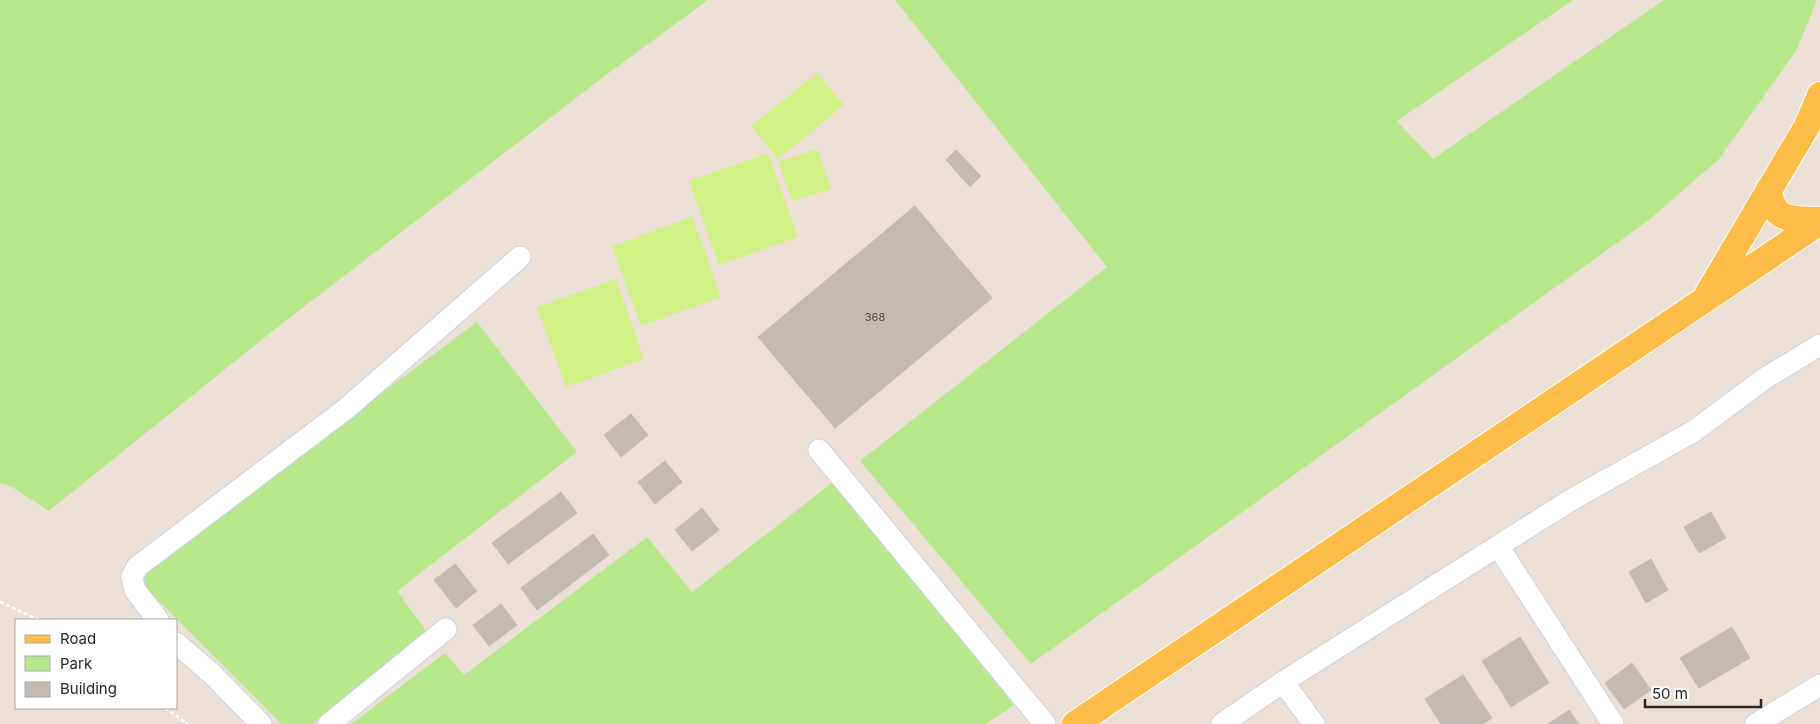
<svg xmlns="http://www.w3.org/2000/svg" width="1820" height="724" font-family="Inter,sans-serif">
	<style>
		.green { fill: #b7e98c }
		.pitch { fill: #d1f186 }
		.building { fill: #c2bbb3; stroke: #c6bcb0 }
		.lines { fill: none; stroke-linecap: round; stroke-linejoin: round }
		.minor-casing { stroke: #cbd3e2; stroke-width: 23 }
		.major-casing { stroke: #fff; stroke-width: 28 }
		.path { stroke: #fff; stroke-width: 2.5; stroke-dasharray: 4 2.5; stroke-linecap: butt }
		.minor { stroke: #fff; stroke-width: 21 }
		.major { stroke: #febd49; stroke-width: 26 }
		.labels { text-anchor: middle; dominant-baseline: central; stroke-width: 4.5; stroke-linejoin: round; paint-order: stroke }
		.number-label { font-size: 11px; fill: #4e4c4a }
	</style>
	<rect width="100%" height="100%" fill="#ebdfd6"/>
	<path class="green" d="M0 0H708L602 78 275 329 49 511 12 487 0 483Z
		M895 0H1573L1397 121 1433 159 1664 0H1817L1796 51 1719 159 1649 220 1031 664 860 461 1107 267Z
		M477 322 577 452 397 591 427 632 312 724H281L135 577Z
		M833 482 1014 705 986 724H351L445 653 464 675 647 537 692 592Z"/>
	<path class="pitch" d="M817 73 844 105 778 159 751 126Z
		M817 149 831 189 792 201 778 162Z
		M768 153 798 237 719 265 689 181Z
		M692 217 721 297 641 326 612 246Z
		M616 279 644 359 566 387 537 307Z"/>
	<path class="building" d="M956 150 981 176 970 187 946 160Z
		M915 206 992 298 835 428 758 337Z
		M631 414 648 435 621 457 604 435Z
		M665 461 682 482 655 504 638 482Z
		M561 492 577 513 508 564 492 543Z
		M702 508 719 530 692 551 675 530Z
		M1711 512 1726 538 1699 553 1684 527Z
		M593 534 609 555 537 610 521 588Z
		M1651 559 1668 590 1646 603 1629 572Z
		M455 564 477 591 456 608 434 580Z
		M501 604 517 625 489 646 473 625Z
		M1732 627 1750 658 1699 688 1680 658Z
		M1520 637 1549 683 1511 707 1482 661Z
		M1632 663 1651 690 1624 709 1605 683Z
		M1463 675 1492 718 1483 724H1441L1425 699Z
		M1569 710 1579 724H1548Z"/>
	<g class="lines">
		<defs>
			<path id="minor" d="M819 450 1045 724
				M1498 546 1571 500 1694 431 1764 379 1820 345
				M158 620 135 590 132 577 137 567 347 408 520 257
				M176 643 212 674 261 724
				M1283 682 1498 546 1613 724
				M329 724 446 629
				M1222 724 1283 682 1314 724
				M1756 724 1820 685"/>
			<path id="major" d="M1769 189C1772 223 1793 219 1820 220
				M1707 295 1807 126 1820 95
				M1075 724 1820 222"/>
		</defs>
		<use href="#minor" class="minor-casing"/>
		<use href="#major" class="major-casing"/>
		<path class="path" d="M0 602 39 620
			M165 708 188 724"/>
		<use href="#minor" class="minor"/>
		<use href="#major" class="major"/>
	</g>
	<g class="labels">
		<g class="number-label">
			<text x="875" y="317">368</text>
		</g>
	</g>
	<rect x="15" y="619" width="162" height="90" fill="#ffffff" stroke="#a9a9a9"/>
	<rect x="25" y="635" width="25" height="8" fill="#febd49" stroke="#a9a9a9"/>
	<text x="60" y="644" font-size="15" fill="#272727">Road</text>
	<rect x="25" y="656" width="25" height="15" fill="#b7e98c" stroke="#a9a9a9"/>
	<text x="60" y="669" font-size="15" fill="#272727">Park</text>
	<rect x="25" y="682" width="25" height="15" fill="#c2bbb3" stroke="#a9a9a9"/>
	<text x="60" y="694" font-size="15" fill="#272727">Building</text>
	<path d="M1645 699v8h116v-8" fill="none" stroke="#272727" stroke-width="2.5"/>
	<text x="1652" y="699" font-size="15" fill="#272727" stroke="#ffffff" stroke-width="4" paint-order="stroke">50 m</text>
</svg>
